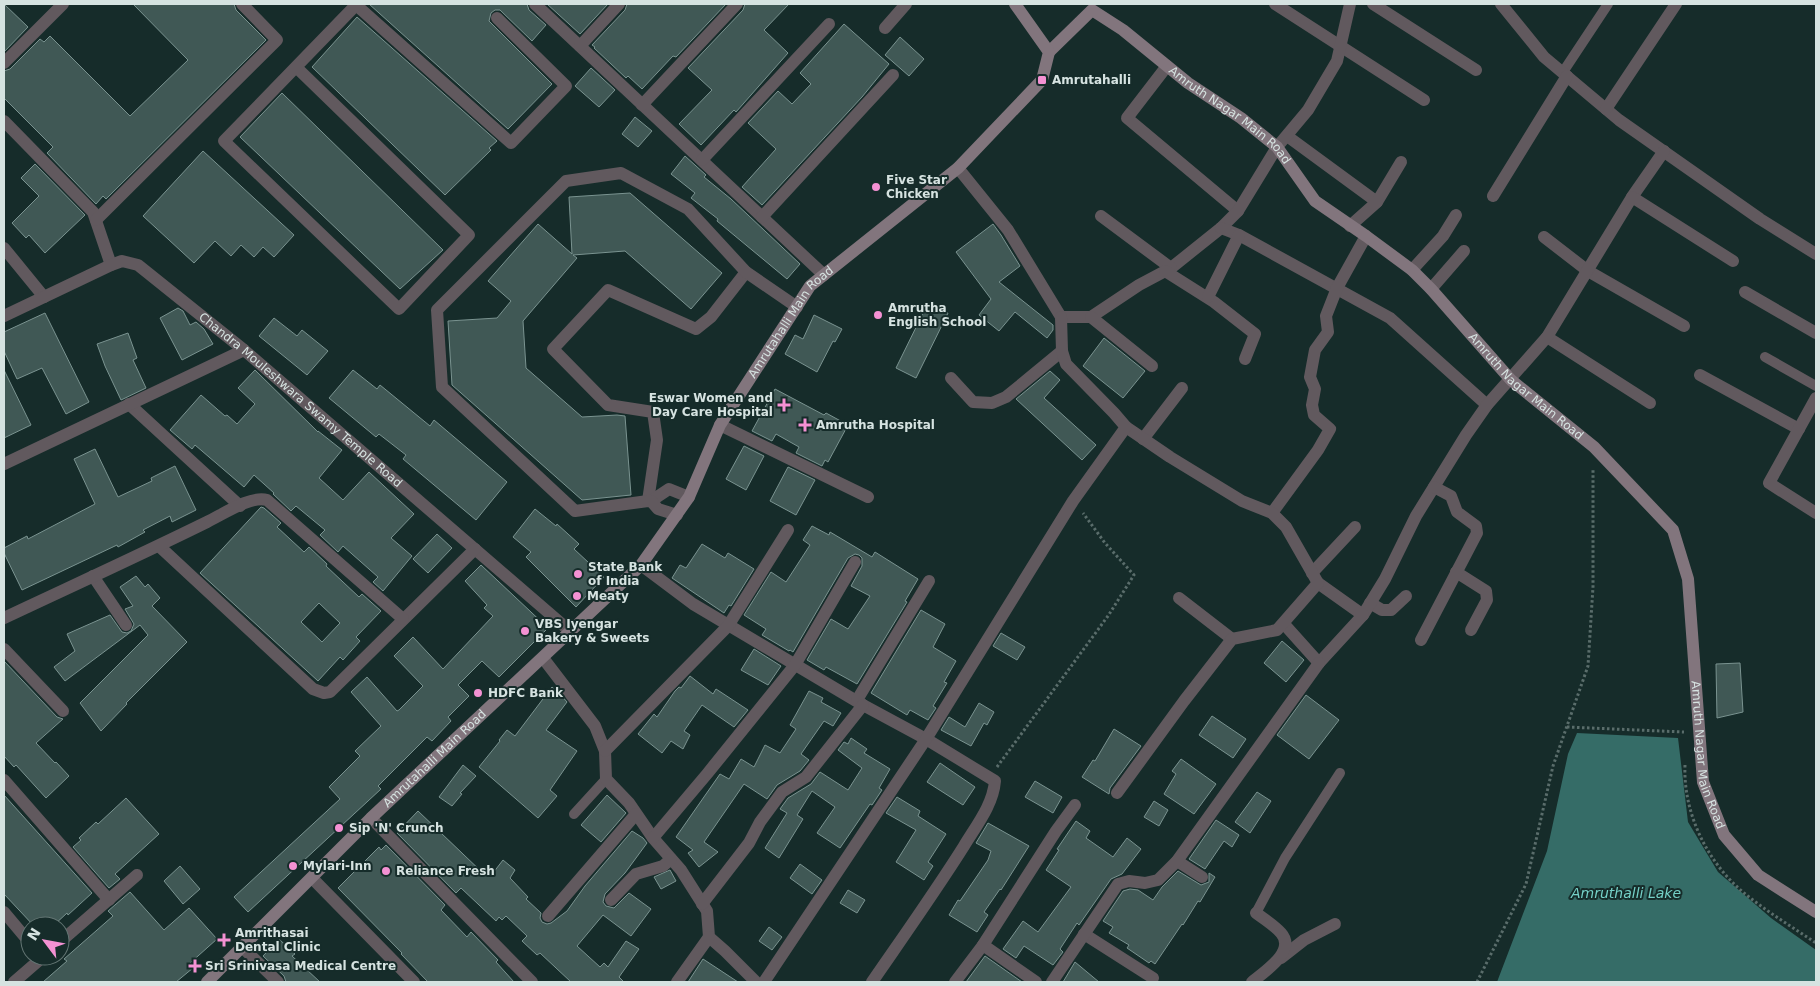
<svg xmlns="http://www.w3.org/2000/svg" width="1820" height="986" font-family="'DejaVu Sans',sans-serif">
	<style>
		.water { fill: #356c67 }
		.building { fill: #405855; stroke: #7a9390; fill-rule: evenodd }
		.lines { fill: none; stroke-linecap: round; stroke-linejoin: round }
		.path { stroke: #5a6d6b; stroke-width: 3; stroke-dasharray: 2.5 2.5; stroke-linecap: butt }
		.lane { stroke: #61595e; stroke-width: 10 }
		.street { stroke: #61595e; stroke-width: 12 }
		.secondary { stroke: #82757d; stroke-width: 12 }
		.poi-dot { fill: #f491d3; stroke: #162c2a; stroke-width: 2 }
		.labels { text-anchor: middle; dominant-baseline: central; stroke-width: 4; stroke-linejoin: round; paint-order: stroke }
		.poi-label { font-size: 12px; font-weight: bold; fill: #d6e3e1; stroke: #162c2a; text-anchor: start }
		.street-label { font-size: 12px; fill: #d6e3e1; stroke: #162c2a }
		.water-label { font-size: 14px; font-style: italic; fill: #75d1c8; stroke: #162c2a }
	</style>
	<rect width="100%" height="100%" fill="#162c2a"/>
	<path class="water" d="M1577 733 1678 738 1688 822 1718 872 1771 918 1816 950V982H1497L1547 851 1568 754Z"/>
	<path class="building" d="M4 4 28 27 4 52Z
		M133 4H234L236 10 266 40 106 199 103 196 96 204 47 153 53 147 4 98V71L10 69 40 39 44 42 50 36 130 116 188 60Z
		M369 4H527L529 10 546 25 532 41 500 10H495L491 13 489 21 552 84 508 129Z
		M547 4H608L580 34Z
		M627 4H726L676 57 673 56 642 89 628 76 626 78 594 48 595 47 592 45 625 10Z
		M745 4H789L764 30 788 53 736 112 734 110 701 145 679 124 712 90 688 68 743 10Z
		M357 17 497 141 489 148 491 150 445 195 312 67Z
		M844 24 889 64 862 97 762 205 742 187 776 149 748 123 778 91 792 104 811 84 800 73Z
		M900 37 924 59 909 76 885 55Z
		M591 68 615 90 599 107 575 86Z
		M282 93 443 250 400 289 240 137Z
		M635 117 652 131 638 147 622 134Z
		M203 151 294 235 274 257 263 247 254 257 241 245 231 256 215 241 194 263 143 216Z
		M685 156 706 175 704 177 731 199 800 264 787 279 717 221 718 219 691 198 695 193 671 174Z
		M35 164 85 215 45 253 29 235 26 238 12 223 39 196 21 178Z
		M630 193 722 273 691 309 625 251 573 255 577 258 523 321 526 368 582 417 617 415 625 416 631 495 582 500 452 385 448 321 497 318 511 301 488 281 538 224 572 254 569 197Z
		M993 224 1001 235 1020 266 999 282 1053 325V330L1047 338 1015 312 999 331 979 315 991 299 956 252Z
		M928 303 948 313 916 378 896 368Z
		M178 308 183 311 190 325 196 322 204 329 213 344 182 360 160 318Z
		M45 313 89 402 66 414 42 368 17 379 4 351V332Z
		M814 315 842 329 835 342 833 341 817 372 785 354 795 335 803 339Z
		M274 318 297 336 302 330 328 351 307 375 259 336Z
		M128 333 137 358 133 360 146 388 121 400 105 366 97 344Z
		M1104 338 1145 371 1123 398 1083 366Z
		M4 370 31 425 4 438Z
		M255 370 318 432V431L342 450 319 478 343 500 369 472 414 514 391 538 412 556 383 591 373 582 378 577 343 546 338 552 320 535 325 530 296 506 291 511 273 494 274 493 254 475 244 487 195 445 192 449 170 430 201 395 225 416 227 415 237 424 255 404 238 388Z
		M353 370 377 389 380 385 430 426 434 420 507 482 476 520 403 459 406 455 379 434 376 437 329 398Z
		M1050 371 1060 380 1044 398 1096 445 1082 460 1016 399Z
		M775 389 824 415 826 413 848 425 828 462 825 460 822 466 796 453 799 447 776 434 772 441 752 431Z
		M744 446 764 456 746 490 726 479Z
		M95 449 118 497 152 481 151 478 175 466 196 510 172 522 170 516 143 530 145 532 118 547 117 545 22 590 4 553V548L27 536 28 539 95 504 74 459Z
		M788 467 815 480 796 515 770 501Z
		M261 507 264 508 281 523 277 527 304 552 309 547 327 564 326 566 359 597 362 594 381 611 356 637 360 641 343 660 340 657 318 681 200 573ZM319 603 340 623 322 642 301 622Z
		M535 509 556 526 557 524 579 544 574 549 604 577 576 607 526 557 531 552 513 537Z
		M812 526 829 535 830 532 872 557 875 552 918 579 905 601 907 602 857 684 826 667 824 670 807 660 831 619 848 629 870 596 851 586 862 566V558L859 555 855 554 848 558 793 652 790 650 789 651 762 635 766 629 744 615 771 572 786 582 810 545 803 540Z
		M437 534 452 548 428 573 413 559Z
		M702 544 725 558 728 553 754 569 731 606 729 605 724 613 672 578 680 565 686 568Z
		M481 565 548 628 499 677 482 661 458 685 469 696 448 717 451 721 432 741 427 737 378 786 381 789 248 912 234 897 340 799 329 787 360 756 355 751 381 726 351 692 367 677 397 711 399 710 423 686 394 656 413 637 443 669 493 616 484 608 487 605 465 581Z
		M136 576 145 587 148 584 160 598 152 606 187 642 126 703 127 704 101 731 80 703 148 635 140 625 65 681 54 667 75 651 67 634 110 615 122 632 127 633 131 631 134 624 125 609 133 606 120 587Z
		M921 610 945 624 933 647 956 661 944 682 947 683 933 706 936 708 928 720 910 710 907 715 871 693Z
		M1001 633 1025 647 1017 660 993 646Z
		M1282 641 1304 660 1286 682 1264 663Z
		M754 649 781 666 768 685 741 670Z
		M4 661 57 717 63 719 36 743 55 763 56 762 69 776 46 798 16 765 14 767 4 756Z
		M1740 663 1743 712 1717 718 1716 664Z
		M690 676 713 694 716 689 748 710 734 727 702 705 684 731 690 735 683 749 671 741 662 753 638 734 654 714 657 717 675 691 679 687 681 688Z
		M552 687 560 694 567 702 546 730 577 751 550 790 557 796 538 818 479 767 500 741 499 740 507 730 515 736Z
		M809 691 823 698 821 702 841 713 833 726 824 721 801 754 809 760 800 771 777 785 767 799 744 784 704 842 718 852 699 867 688 853 693 850 676 837 720 774 729 779 741 759 754 767 765 745 780 753 796 729 790 725Z
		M1306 695 1339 720 1309 759 1277 735Z
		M979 703 994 712 987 725 984 723 971 746 941 730 949 717 965 727Z
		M1212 716 1246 739 1233 758 1199 735Z
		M1114 729 1141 746 1110 788 1109 794 1082 777 1093 760 1095 761Z
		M851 738 867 749 864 753 890 769 879 788 882 790 872 805 870 804 840 848 817 833 835 807 812 791 797 815 803 819 779 858 765 848 787 813 780 809 788 798 811 784 820 772 848 790 862 768 838 750 844 742 848 744Z
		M1181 759 1216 784 1194 814 1164 794 1176 774 1172 771Z
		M940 763 975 787 963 805 927 782Z
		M463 765 476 776 460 793 462 794 452 806 439 797Z
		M1035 781 1062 797 1053 813 1025 797Z
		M1257 792 1271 801 1250 833 1235 822Z
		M4 795 92 893 68 915 67 913 53 926H34L4 894Z
		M607 795 626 813 601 842 581 825Z
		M897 797 920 811 918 816 946 834 928 862 933 866 924 880 896 862 916 830 886 813Z
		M126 798 159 834 115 874 120 879 109 888 73 847 81 840 79 838 96 822 98 824Z
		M1154 801 1168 810 1159 826 1144 817Z
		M418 811 486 876 492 871 493 873 503 860 515 870 510 878 528 897 526 899 541 913 540 918 542 922 547 924 551 923 567 911 585 886 632 831 643 838 647 843 625 873 605 894 603 902 606 906 614 908 629 893 651 909 631 936 603 915 577 946 600 967 604 963 608 967 626 941 639 949 619 977 624 982H571L540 953 537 955 522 941 527 936 506 916 502 920 499 917 496 921 461 888 456 893 397 833Z
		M1216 820 1239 835 1232 847 1224 841 1205 869 1189 859Z
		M1076 821 1090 831 1086 838 1113 857 1127 838 1141 849 1122 874 1111 879 1079 925 1077 923 1060 949 1063 952 1053 965 1024 946 1016 958 1003 949 1023 921 1038 932 1071 887 1046 870 1059 850 1057 849Z
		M988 823 1029 846 1001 890 1000 889 984 912 988 915 977 932 949 915 958 900 960 901 988 860 991 851 976 843Z
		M386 845 445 905 441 910 467 937 471 932 498 960 496 962 514 982H428L401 954 402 953 338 888 379 847 381 850Z
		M800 864 822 880 812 894 790 878Z
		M180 866 200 889 183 904 164 881Z
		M670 870 676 881 661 889 654 877Z
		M1178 871 1201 885 1209 882V873L1215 877 1200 902 1198 901 1183 925 1182 924 1155 964 1151 961 1149 963 1127 948 1129 945 1109 933 1113 927 1103 921 1123 891 1130 889 1138 890 1153 900 1162 887Z
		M848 890 865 900 857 913 840 903Z
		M130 892 164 930 189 908 217 939 189 964 193 968 176 982H43L67 961 64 959 113 916 108 911Z
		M769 927 782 937 772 950 759 941Z
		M279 939 295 954 292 956 320 982H286L284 976 263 956Z
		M985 956 1022 982H966Z
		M703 959 738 982H688Z
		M1075 962 1099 982H1063Z"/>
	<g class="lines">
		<path class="path" d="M1567 727 1684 732
			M1685 765C1683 813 1707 862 1744 893 1766 911 1792 927 1816 943
			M997 767 1108 616 1134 575 1105 543 1083 513
			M1477 982 1526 884 1553 766 1588 666 1593 587V468"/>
		<path class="lane" d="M1563 72 1608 4
			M1765 357 1816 386
			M574 814 606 779
			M1256 913 1285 858 1340 773"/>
		<g class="street">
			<path d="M355 4 511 143 566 86 497 18"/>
			<path d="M535 4 824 275"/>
			<path d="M1275 4 1424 100"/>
			<path d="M1373 4 1476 70"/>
			<path d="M1501 4 1544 57 1619 120 1760 219 1816 254"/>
			<path d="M885 28 906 4"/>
			<path d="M580 46 619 4"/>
			<path d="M4 63 63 4"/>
			<path d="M1167 66 1127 118 1238 211"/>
			<path d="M296 67 469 235 399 309 224 141 356 5"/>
			<path d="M642 105 737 4"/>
			<path d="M1606 109 1676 4"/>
			<path d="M4 121 93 212 111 265"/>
			<path d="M1287 136 1377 202"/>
			<path d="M702 160 829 24"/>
			<path d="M958 168 1008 230 1061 317H1091L1139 285 1171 268 1221 228 1238 211 1277 147 1308 110 1337 61 1350 4"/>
			<path d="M1493 196 1567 76"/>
			<path d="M1632 197 1664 151"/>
			<path d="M1101 216 1171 268"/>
			<path d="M762 217 893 75"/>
			<path d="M96 220 277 40 242 4"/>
			<path d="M1350 226 1377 202 1401 162"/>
			<path d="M1221 228 1239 235 1390 318 1487 405"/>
			<path d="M1544 237 1588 271 1684 326"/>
			<path d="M4 248 44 297"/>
			<path d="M1412 270 1443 236 1456 215"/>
			<path d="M1165 271 1214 302 1255 334 1245 359"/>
			<path d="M1431 289 1464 251"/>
			<path d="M1745 292 1816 333"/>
			<path d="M1208 297 1239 235"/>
			<path id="s1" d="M4 316 111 265 122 261 138 265 244 350 571 632"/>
			<path d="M1091 317 1152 366"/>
			<path d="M1547 337 1650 403"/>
			<path d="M1700 375 1799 429"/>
			<path d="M951 378 973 402 992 403 1006 397 1062 351"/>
			<path d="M1816 398 1769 483 1816 513"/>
			<path d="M129 404 240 506"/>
			<path d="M720 425 868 497"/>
			<path d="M1143 439 1182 388"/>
			<path d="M4 464 244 350"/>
			<path d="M648 501 657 440 653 412 608 405 553 349 608 290 696 329 711 317 746 272"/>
			<path d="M651 501 669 489 689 497"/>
			<path d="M1272 513 1318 450 1330 429 1314 415 1312 405 1315 389 1310 377 1315 350 1328 332 1326 316 1337 288 1366 236"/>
			<path d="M677 515 658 509 651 501H648L575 511 442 387 437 310 566 181 621 173 688 209 746 272 797 307"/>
			<path d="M159 546 313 689 324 693 330 692 475 549"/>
			<path d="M641 565 693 604 863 705 926 739 995 781C993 805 976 826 964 846 935 892 903 937 872 982"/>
			<path d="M1456 572 1486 591 1487 600 1471 630"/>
			<path d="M1312 573 1355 527"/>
			<path d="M93 576 126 625"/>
			<path d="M1179 598 1232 639"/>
			<path d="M1370 603 1382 610H1391L1406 596"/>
			<path d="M1363 615 1385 579 1416 516 1466 435 1487 405 1547 337 1632 197 1733 261"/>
			<path d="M4 618C72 586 140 555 207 522 222 515 251 495 267 500L403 619"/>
			<path d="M1284 624 1319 663 1363 615 1318 583"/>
			<path d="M1421 640 1477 533 1476 526 1457 512 1451 496 1434 487"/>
			<path d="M4 649 63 711"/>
			<path d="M543 658 595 726 605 751 606 779 629 803 653 838 681 870 707 911 709 937 725 951 756 982"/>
			<path d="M857 700 929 581"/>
			<path d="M605 751 728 626 788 530"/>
			<path d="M4 780 109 900"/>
			<path d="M1117 793 1184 701 1232 639 1277 630 1318 583 1286 527 1272 513 1242 501 1170 457 1126 427"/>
			<path d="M371 818 532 982"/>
			<path d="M653 838 707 774 795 665 855 562"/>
			<path d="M1177 861 1202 877"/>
			<path d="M312 878 414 982"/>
			<path d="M611 900 636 874 663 866 671 859"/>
			<path d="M702 904 749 843 760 822 782 792 806 777 863 705"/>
			<path d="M4 912 30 943"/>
			<path d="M548 916 636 814"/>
			<path d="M1084 934 1153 978"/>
			<path d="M60 942 137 875"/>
			<path d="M242 947 278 982"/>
			<path d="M1281 958 1304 940 1335 924"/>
			<path d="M14 982 44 956"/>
			<path d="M677 982 709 937"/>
			<path d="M764 982 926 739 1073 501 1126 427 1114 413 1066 364 1062 351 1061 317"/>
			<path d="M955 982 983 945"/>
			<path d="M1036 982 983 945 1056 831 1075 805"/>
			<path d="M1052 982 1118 884 1129 881 1145 883 1158 880 1177 861 1319 663"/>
			<path d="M1252 982C1264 972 1297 951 1281 933 1274 925 1264 919 1256 913"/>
		</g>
		<g class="secondary">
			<path id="s2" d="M1049 52 1092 10 1123 30 1188 83 1241 118 1277 147 1315 201 1366 236 1412 270 1431 289 1511 380 1594 447 1673 530 1688 579 1703 782 1724 835 1758 875 1816 912"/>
			<path id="s3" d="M207 982 371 818 641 565 689 497 720 425 810 286 958 168 1042 80 1049 52 1015 4"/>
		</g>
	</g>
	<g class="poi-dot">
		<rect x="1037" y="75" width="10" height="10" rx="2.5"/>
		<circle cx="876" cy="187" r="5"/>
		<circle cx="878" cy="315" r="5"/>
		<path d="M781.5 397.5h5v5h5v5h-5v5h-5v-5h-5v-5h5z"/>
		<path d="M802.5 417.5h5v5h5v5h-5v5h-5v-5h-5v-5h5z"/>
		<circle cx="578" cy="574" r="5"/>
		<circle cx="577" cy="596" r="5"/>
		<circle cx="525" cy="631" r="5"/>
		<circle cx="478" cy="693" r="5"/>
		<circle cx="339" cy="828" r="5"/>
		<circle cx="293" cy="866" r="5"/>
		<circle cx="386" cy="871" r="5"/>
		<path d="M221.5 932.5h5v5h5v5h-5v5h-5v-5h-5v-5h5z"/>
		<path d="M192.5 958.5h5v5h5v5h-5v5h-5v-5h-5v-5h5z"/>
	</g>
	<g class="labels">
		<g class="poi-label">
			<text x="1052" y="80">Amrutahalli</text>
			<text x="886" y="180">Five Star<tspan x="886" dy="14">Chicken</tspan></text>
			<text x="888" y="308">Amrutha<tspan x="888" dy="14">English School</tspan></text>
			<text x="773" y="398" text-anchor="end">Eswar Women and<tspan x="773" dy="14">Day Care Hospital</tspan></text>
			<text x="816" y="425">Amrutha Hospital</text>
			<text x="588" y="567">State Bank<tspan x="588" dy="14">of India</tspan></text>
			<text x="587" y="596">Meaty</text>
			<text x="535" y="624">VBS Iyengar<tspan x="535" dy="14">Bakery &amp; Sweets</tspan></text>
			<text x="488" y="693">HDFC Bank</text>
			<text x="349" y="828">Sip 'N' Crunch</text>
			<text x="303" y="866">Mylari-Inn</text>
			<text x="396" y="871">Reliance Fresh</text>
			<text x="235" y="933">Amrithasai<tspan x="235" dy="14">Dental Clinic</tspan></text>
			<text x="205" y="966">Sri Srinivasa Medical Centre</text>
		</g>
		<g class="street-label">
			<text stroke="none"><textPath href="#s2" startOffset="234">Amruth Nagar Main Road</textPath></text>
			<text stroke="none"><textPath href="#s3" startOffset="889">Amrutahalli Main Road</textPath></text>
			<text stroke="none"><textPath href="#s2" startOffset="639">Amruth Nagar Main Road</textPath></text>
			<text stroke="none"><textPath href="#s1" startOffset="358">Chandra Mouleshwara Swamy Temple Road</textPath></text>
			<text stroke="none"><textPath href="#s2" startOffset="1074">Amruth Nagar Main Road</textPath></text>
			<text stroke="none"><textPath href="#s3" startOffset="319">Amrutahalli Main Road</textPath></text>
		</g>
		<g class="water-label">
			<text x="1626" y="893">Amruthalli Lake</text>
		</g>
	</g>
	<rect width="1820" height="986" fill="none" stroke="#d6e3e1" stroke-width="10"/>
	<g transform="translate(45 941) rotate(302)"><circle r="24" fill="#162c2a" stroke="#637573"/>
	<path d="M0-4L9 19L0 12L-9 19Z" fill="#f491d3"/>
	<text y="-8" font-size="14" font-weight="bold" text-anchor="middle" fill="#d6e3e1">N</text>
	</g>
</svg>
